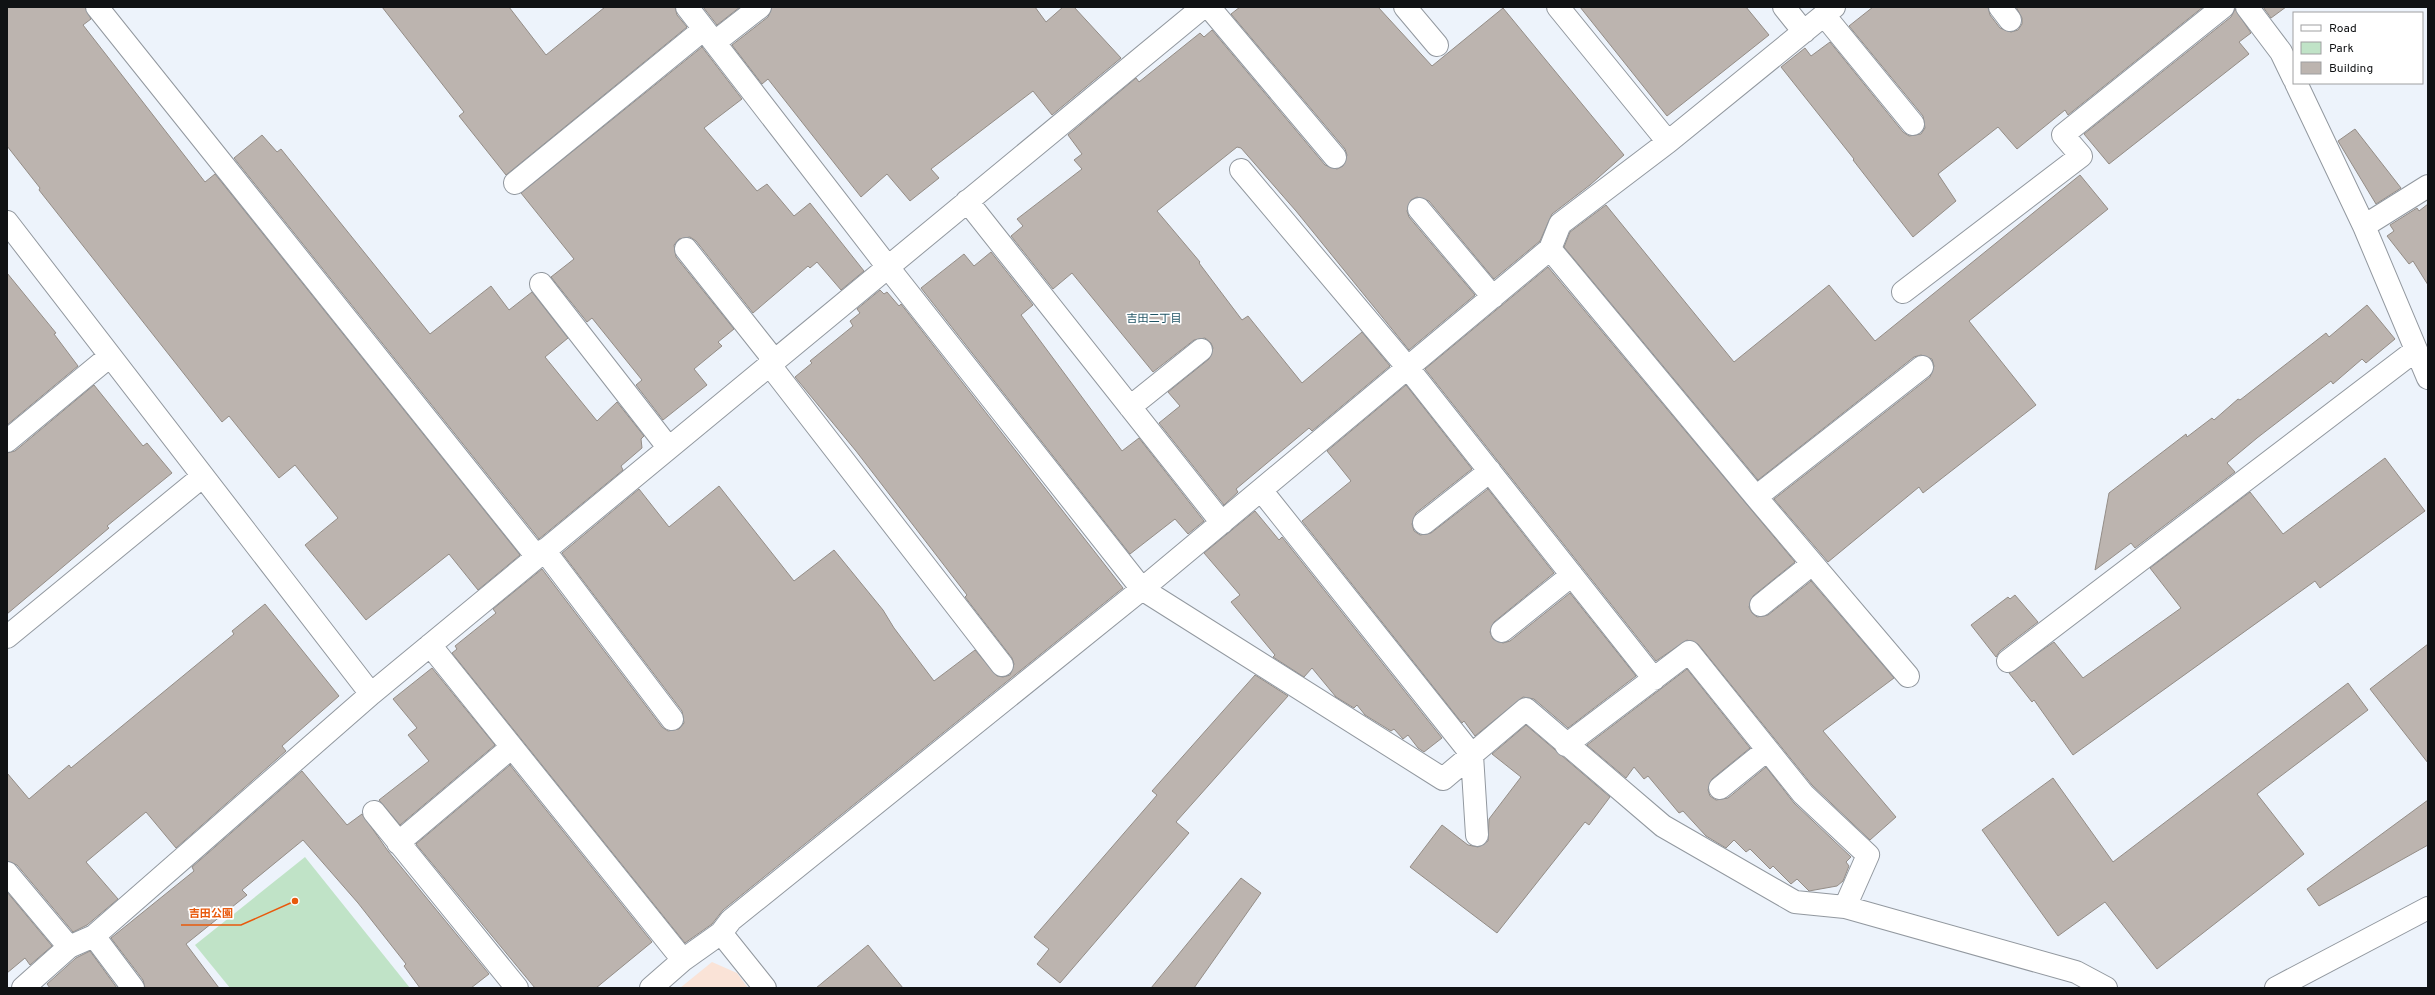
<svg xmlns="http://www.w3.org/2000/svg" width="2435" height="995" font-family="Overpass,'Noto Sans JP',sans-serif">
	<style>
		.education { fill: #fae3d7 }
		.green { fill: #c0e3c7 }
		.building { fill: #bcb4af; stroke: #948d87 }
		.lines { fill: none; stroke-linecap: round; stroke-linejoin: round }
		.minor-casing { stroke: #92989f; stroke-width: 24 }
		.minor { stroke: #fff; stroke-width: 22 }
		.labels { text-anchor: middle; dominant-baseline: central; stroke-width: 3.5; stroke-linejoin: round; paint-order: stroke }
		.neighbourhood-label { font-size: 11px; fill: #1f5363; stroke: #fff }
		.leader { fill: none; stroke: #e8590c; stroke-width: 1.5 }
		.callout-dot { fill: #e8590c; stroke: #fff; stroke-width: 1.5 }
		.callout-label { font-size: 11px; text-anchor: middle; font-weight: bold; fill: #e8590c; stroke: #fff; stroke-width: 3.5; stroke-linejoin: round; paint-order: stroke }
	</style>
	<rect width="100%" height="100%" fill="#edf3fb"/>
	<path class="education" d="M712 962 737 973 748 988H680Z"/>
	<path class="green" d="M305 857 410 988H230L195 945Z"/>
	<path class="building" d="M7 7H85L91 19 83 25 205 182 215 174 520 555 478 590 449 554 366 620 305 545 338 518 295 465 279 478 229 416 222 422 39 190 40 188 7 146Z
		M382 7H509L546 55 605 7H675L677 15 687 27 506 175 459 116 464 112Z
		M703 7H740L717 25Z
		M772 7H1035L1046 22 1063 7H1074L1121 58 1052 115 1033 91 931 169 939 178 910 201 887 174 861 197 768 79 762 84 732 45 768 17Z
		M1240 7H1378L1432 66 1503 8 1624 155 1590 185 1552 214 1540 241 1494 279 1429 201 1417 197 1411 200 1407 211 1409 217 1475 295 1409 350 1296 211 1241 148 1237 147 1157 211 1200 262 1199 263 1242 320 1248 316 1302 383 1362 332 1390 366 1312 431 1309 428 1236 489 1238 492 1224 505 1159 423 1180 406 1168 392 1209 359 1213 348 1211 343 1205 338 1194 340 1153 372 1072 273 1053 289 1011 236 1023 226 1017 219 1082 169 1074 160 1082 154 1068 135 1136 78 1139 82 1200 33 1204 37 1212 30 1325 165 1337 169 1343 166 1347 155 1345 149 1231 14Z
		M1580 7H1746L1769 35 1667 116Z
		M1873 7H1988L1990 15 2000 28 2011 32 2018 30 2022 24V18L2016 7H2203L2068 115 2065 110 2017 149 1998 127 1938 174 1956 201 1913 237 1853 160 1854 159 1781 67 1805 48 1811 56 1830 42 1903 132 1909 136 1921 134 1925 128 1923 116 1849 26Z
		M2263 7H2286L2271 18Z
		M2235 9 2251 33 2239 42 2249 54 2109 164 2084 134 2231 17Z
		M702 47 742 99 704 128 757 191 767 184 794 216 810 203 864 271 841 290 817 262 810 268 808 266 753 313 696 241 690 237 679 239 674 245 676 257 734 329 718 342 722 346 694 369 707 385 663 420 636 385 642 380 592 318 587 322 551 277 574 259 521 193Z
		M2355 129 2401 188 2376 204 2338 141Z
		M262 135 277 152 281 149 430 334 491 286 509 310 532 292 568 338 545 357 597 421 617 402 644 436 641 439 642 448 621 466 623 470 539 539 234 158Z
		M2080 175 2108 209 1969 321 2036 405 1923 493 1919 487 1828 562 1774 499 1930 377 1934 366 1932 359 1921 355 1914 357 1758 480 1564 247 1570 232 1606 205 1734 362 1829 285 1875 341Z
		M2428 204V285L2413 261 2409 264 2387 236 2394 231 2390 225 2417 208 2419 211Z
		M991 252 1033 305 1021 315 1122 451 1139 438 1204 521 1188 534 1175 519 1130 554 921 288 964 254 974 266Z
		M1548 267 1795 562 1753 596 1749 607 1752 613 1757 617 1768 615 1811 581 1894 678 1823 731 1896 817 1870 840 1812 785 1698 644 1687 640 1656 661 1425 369Z
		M7 273 56 333 54 334 78 366 7 425Z
		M880 290 884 294 887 292 899 306 901 304 1123 588 723 910 712 924 685 943 452 653 457 649 455 646 496 613 493 609 542 569 662 727 668 731 679 729 684 723 682 711 562 553 639 489 669 527 719 486 794 581 834 550 883 610 894 628 934 681 975 650 997 676 1003 677 1010 675 1014 664 1012 658 965 597 967 595 856 451 795 377 812 363 810 361 853 326 850 321 860 313 857 309Z
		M2367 305 2395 339 2366 363 2362 359 2333 384 2331 381 2257 438 2227 463 2235 472 2135 548 2131 543 2095 570 2109 493 2186 434 2187 437 2212 418 2214 420 2238 399 2240 400 2326 333 2329 337Z
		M94 385 143 446 147 443 172 473 107 526 109 528 7 614V453L15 451Z
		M1406 385 1472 469 1416 513 1412 524 1414 531 1420 535 1431 533 1488 489 1554 573 1494 622 1490 632 1493 639 1503 643 1510 641 1570 593 1636 676 1568 728 1534 699 1523 697 1475 736 1464 721 1462 723 1302 521 1351 481 1327 451Z
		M2385 458 2425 511 2320 588 2315 581 2073 755 2034 700 2032 702 2009 673 2054 642 2083 678 2181 608 2150 568 2250 492 2283 534Z
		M1255 511 1279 540 1282 537 1442 738 1424 752 1418 748 1408 735 1403 739 1394 729 1391 731 1365 715 1357 705 1354 708 1336 697 1312 668 1304 677 1273 657 1275 655 1231 602 1240 595 1204 553Z
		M2015 595 2038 622 2000 651 1996 657 1971 625 2008 597 2010 599Z
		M265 604 339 696 282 746 286 751 176 848 146 812 86 862 118 899 87 925 73 932 17 865 7 861V773L29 799 69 765 71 768 234 634 232 631Z
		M2428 644V763L2370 689Z
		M432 668 495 745 400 825 379 800 429 761 408 735 417 728 393 699Z
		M1687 669 1750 748 1712 779 1708 790 1710 796 1716 800 1728 798 1766 767 1794 803 1851 857 1846 862 1849 866 1843 881 1837 886 1809 891 1797 879 1791 884 1773 866 1770 869 1750 849 1746 852 1734 840 1726 848 1706 836 1683 811 1679 813 1648 776 1644 779 1634 767 1626 778 1587 745Z
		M1255 675 1288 696 1176 822 1189 833 1060 983 1037 964 1049 949 1034 937 1157 795 1152 791Z
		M2348 683 2368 710 2257 794 2304 854 2157 969 2105 902 2058 936 1982 830 2053 778 2113 862Z
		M1526 725 1610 797 1589 825 1585 822 1497 933 1410 867 1442 825 1468 845 1478 847 1488 841 1489 819 1521 777 1492 754Z
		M510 765 652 942 596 988H535L416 844Z
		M302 771 347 825 362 814 388 851 489 974 471 988H420L404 966 406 964 358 903 303 840 242 890 247 895 186 944 219 988H145L143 980 111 938 194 871 192 867Z
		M2428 800V845L2319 906 2307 889Z
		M1241 878 1261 893 1194 988H1151Z
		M7 892 52 946 30 965 25 958 7 973Z
		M868 945 903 988H816Z
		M90 951 117 988H50L47 984 76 958Z"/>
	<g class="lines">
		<defs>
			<path id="minor" d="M97 7 537 557
				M687 7 887 266 1142 589 1443 779 1526 709 1663 826 1795 902 1845 907 2076 972 2106 988
				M1209 7 1335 157
				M1405 7 1437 45
				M1558 7 1668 142 1834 7
				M1784 7 1804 32
				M2000 7 2010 20
				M2247 7 2281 52 2294 79
				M1824 15 1913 124
				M715 42 760 7
				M2296 83 2364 226 2428 378
				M1241 170 1408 368 1654 679
				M515 183 704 29
				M967 201 1222 523
				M1419 209 1493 297
				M7 222 371 694
				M2364 226 2428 186
				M686 249 774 360
				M1550 249 1756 497 1908 676
				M541 284 668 447
				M1903 292 2081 156 2063 135 2223 7
				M769 364 1002 665
				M1130 407 1201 350
				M7 441 110 356
				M1261 490 1472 755 1477 835
				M1756 497 1922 367
				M1424 523 1490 471
				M544 550 672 719
				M1761 605 1812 564
				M1502 631 1572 575
				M7 637 203 476
				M430 645 683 960
				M2008 661 2416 350
				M1566 745 1689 652 1803 794 1868 855 1845 907
				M1720 788 1767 750
				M374 812 517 988
				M398 843 512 747
				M7 873 69 947
				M721 933 731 920 1142 589 1550 249 1560 224 1668 142
				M94 936 133 988
				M23 988 69 947 94 936 371 694 1203 7
				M651 988 683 960 721 933 765 988
				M2276 988 2428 908"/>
		</defs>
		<use href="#minor" class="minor-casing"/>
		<use href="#minor" class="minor"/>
	</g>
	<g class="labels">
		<g class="neighbourhood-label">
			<text x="1154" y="319">吉田二丁目</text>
		</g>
	</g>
	<path class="leader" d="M295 901L241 925H181"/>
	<circle class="callout-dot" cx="295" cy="901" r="4"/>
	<g class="callout-label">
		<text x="211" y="917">吉田公園</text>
	</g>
	<rect width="2435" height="995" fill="none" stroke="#101214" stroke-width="16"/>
	<rect x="2293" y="12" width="130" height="72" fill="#ffffff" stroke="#9fa0a1"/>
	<rect x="2301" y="25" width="20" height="6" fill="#ffffff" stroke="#9fa0a1"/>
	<text x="2329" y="32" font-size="12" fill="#101214">Road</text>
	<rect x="2301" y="42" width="20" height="12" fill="#c0e3c7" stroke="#9fa0a1"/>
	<text x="2329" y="52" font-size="12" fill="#101214">Park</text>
	<rect x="2301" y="62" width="20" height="12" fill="#bcb4af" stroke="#9fa0a1"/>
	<text x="2329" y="72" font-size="12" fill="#101214">Building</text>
</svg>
